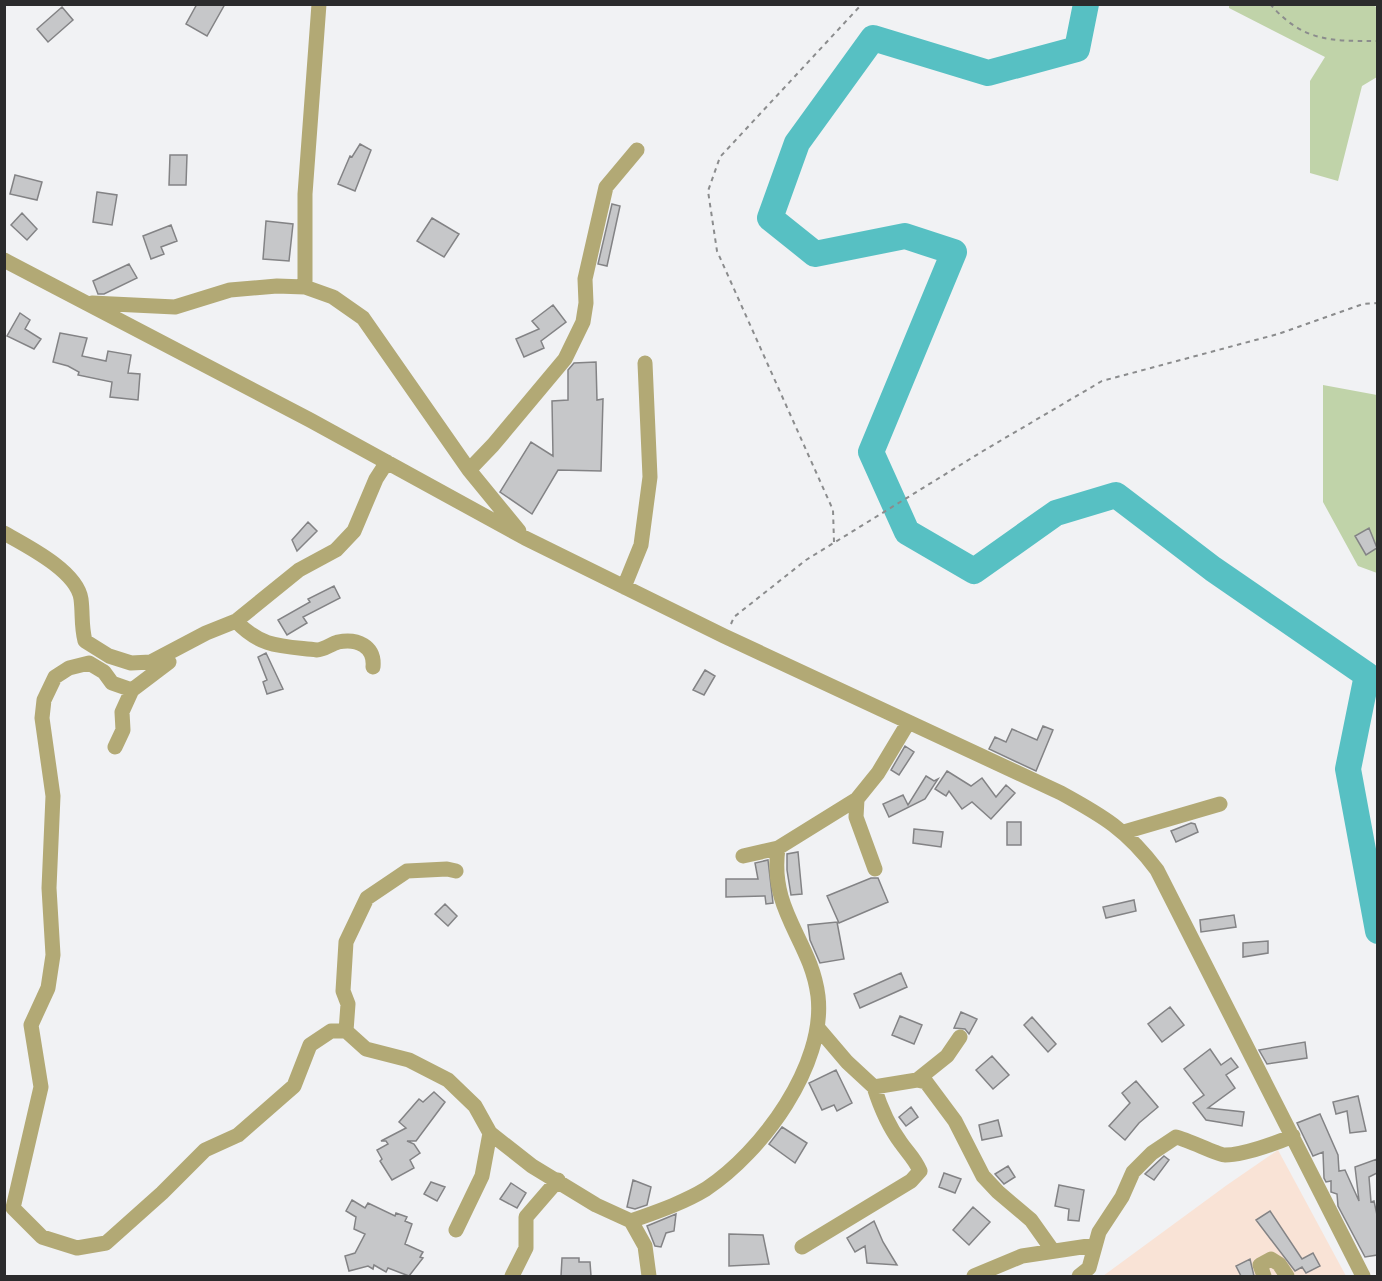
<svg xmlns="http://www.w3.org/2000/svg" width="1382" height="1281" font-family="Lato,sans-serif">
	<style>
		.industrial { fill: #f9e3d6 }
		.green { fill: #c0d3a9 }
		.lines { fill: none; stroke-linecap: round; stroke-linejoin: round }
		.river { stroke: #57c0c3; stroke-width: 26 }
		.building { fill: #c6c7c9; stroke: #838385; stroke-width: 1.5 }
		.path { stroke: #8b8c8d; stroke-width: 2; stroke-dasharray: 4.5 4.5; stroke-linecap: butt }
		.minor { stroke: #b2a975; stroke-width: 15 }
	</style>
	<rect width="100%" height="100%" fill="#f1f2f4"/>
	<path class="industrial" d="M1278 1150 1346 1276H1103L1227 1185Z"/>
	<path class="green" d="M1371 5 1377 7V77L1362 86 1338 181 1310 173V81L1325 57 1229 8V5Z
		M1323 385 1377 395V573L1358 566 1323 502Z"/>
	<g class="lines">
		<path class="river" d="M1086 4 1077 49 988 73 873 38 797 143 770 218 815 254 905 236 954 252 871 452 907 532 974 571 1056 513 1116 495 1213 569 1367 675 1348 769 1378 931"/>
	</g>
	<path class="building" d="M197 4H225L207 36 186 24Z
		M62 7 73 20 48 42 37 29Z
		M360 144 371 150 355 191 338 184 350 156 352 157Z
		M170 155H187L186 185H169Z
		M15 175 42 182 37 200 10 194Z
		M97 192 117 195 112 225 93 222Z
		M612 204 620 206 607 266 598 264Z
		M22 213 37 229 27 240 11 225Z
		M432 218 459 234 444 257 417 241Z
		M266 221 293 224 289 261 263 259Z
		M171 225 177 241 161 247 164 254 151 259 143 236Z
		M129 264 137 278 104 294H98L93 281Z
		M553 305 566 322 541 341 544 348 524 357 516 339 539 329 532 321Z
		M20 313 30 320 25 329 41 339 34 349 7 336Z
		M60 333 87 338 82 356 106 361 108 351 131 355 128 373 140 374 138 400 110 397 112 382 78 375 79 372 68 366 53 362Z
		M596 362 597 400 603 399 601 471 558 470 532 514 500 492 531 442 553 456 552 401 568 400V370L574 363Z
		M308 522 317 531 297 551 292 540Z
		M1369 528 1377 548 1366 555 1355 536Z
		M334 586 340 598 303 617 307 623 287 635 278 620 310 602 308 599Z
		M266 653 283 689 267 694 263 682 267 680 258 657Z
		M705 670 715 676 704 695 693 690Z
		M1043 726 1053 730 1036 771 989 749 995 737 1006 742 1012 729 1037 740Z
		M905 746 914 752 899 775 891 770Z
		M947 771 971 786 982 778 996 797 1006 785 1015 793 991 819 972 802 962 809 949 791 946 796 935 789Z
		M926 776 934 781 938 779 925 799 889 817 883 804 903 795 908 805Z
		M1007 822H1021V845H1007Z
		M1191 823 1195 824 1198 832 1176 842 1171 831Z
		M914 829 943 832 941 847 913 843Z
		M798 852 802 894 791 895 787 870V854Z
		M768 860 773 903 766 904 765 896 726 897V879H758L755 863Z
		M871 878H878L888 902 839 923 827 896Z
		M1134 900 1136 911 1106 918 1103 907Z
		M445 904 457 916 448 926 435 914Z
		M1234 915 1236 927 1201 932 1200 920Z
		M837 922 844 959 820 963 810 940 808 925Z
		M1268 941V953L1243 957V943Z
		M901 973 907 987 860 1008 854 994Z
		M1170 1007 1184 1025 1162 1042 1148 1024Z
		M961 1012 977 1019 969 1034 965 1029 954 1028Z
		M900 1016 922 1025 914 1044 892 1035Z
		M1032 1017 1056 1044 1048 1052 1024 1025Z
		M1305 1042 1307 1058 1267 1064 1259 1050Z
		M1210 1049 1221 1065 1231 1058 1238 1067 1226 1075 1235 1088 1208 1108 1244 1112 1242 1126 1206 1120 1193 1103 1204 1095 1184 1069Z
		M992 1056 1009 1075 993 1089 976 1070Z
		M836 1070 852 1103 837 1111 834 1105 822 1110 809 1083Z
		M1136 1081 1158 1107 1139 1123 1125 1140 1109 1126 1130 1103 1122 1093Z
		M434 1092 445 1102 416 1141H407L414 1144 420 1153 410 1160 414 1168 392 1180 380 1161 382 1159 377 1150 388 1144 386 1141H381L406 1128 399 1122 419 1099 423 1102Z
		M1358 1096 1366 1131 1350 1133 1347 1111 1336 1114 1333 1102Z
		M911 1107 918 1117 906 1126 899 1117Z
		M1320 1114 1338 1155 1339 1171 1345 1170 1359 1201 1355 1167 1377 1159V1173L1369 1177 1371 1202 1374 1201 1377 1215V1255L1365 1257 1338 1206 1337 1194 1331 1192V1181L1326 1182 1324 1178 1323 1152 1313 1156 1297 1123Z
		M998 1120 1002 1136 982 1140 979 1125Z
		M782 1127 807 1143 795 1163 769 1144Z
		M1164 1156 1169 1160 1154 1180 1145 1174Z
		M1008 1166 1015 1177 1004 1184 995 1174Z
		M944 1173 961 1179 955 1193 939 1187Z
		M633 1180 651 1187 647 1205 635 1209 627 1207Z
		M431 1182 445 1187 437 1201 424 1194Z
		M511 1183 526 1193 517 1208 500 1199Z
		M1059 1185 1084 1190 1079 1221 1068 1220 1069 1209 1055 1206Z
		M352 1200 365 1208 368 1203 395 1216 396 1213 407 1217 405 1221 412 1224 405 1244 423 1252 420 1257 423 1258 409 1276 388 1268 386 1272 374 1265 373 1269 368 1266 349 1271 345 1256 355 1253 365 1234 354 1229 356 1217 346 1211Z
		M973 1207 990 1222 969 1245 953 1230Z
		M1270 1211 1302 1259 1313 1253 1320 1266 1306 1273 1302 1267 1295 1271 1256 1220Z
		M676 1214 674 1231 666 1233 661 1247 655 1246 647 1226Z
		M874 1221 883 1242 897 1265 867 1263 865 1246 855 1252 847 1238Z
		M729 1234 763 1235 769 1264 729 1266Z
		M562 1258H579V1262H590L591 1276H561Z
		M1250 1259 1254 1276H1241L1236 1266Z"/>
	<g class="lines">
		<path class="path" d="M1270 4C1303 42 1331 41 1378 41
			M834 542 833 510 717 251 708 191 720 157 862 4
			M731 624 734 617 806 560 983 451 1102 381 1278 334 1363 304 1378 303"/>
		<path class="minor" d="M4 260 310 420 525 538 724 636 1061 793C1103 816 1127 830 1157 870L1363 1276
			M305 287V194L319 4
			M92 303 175 307 230 290 277 286 305 287 333 297 363 318 469 470 519 531
			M469 470 493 445 565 359 583 322 586 303 585 279 606 187 637 150
			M4 533C27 546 77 571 81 599 83 615 81 625 85 641L109 656 131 663 151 662 206 633 236 621 299 570 336 550 354 531 376 479 387 462
			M624 587 641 545 650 477 645 363
			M236 621C261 648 282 646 317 650 324 650 331 644 338 642 357 638 375 646 373 667
			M132 690 112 683 104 672 89 663 69 668 55 677 44 700 42 718 53 796 49 888 53 955 48 988 31 1025 41 1087 13 1208 42 1237 77 1248 106 1243 162 1193 205 1150 238 1135 294 1086 310 1045 331 1031H346L366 1049 409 1060 448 1080 475 1106 490 1133 482 1176 456 1230
			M115 747 123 730 122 712 132 690 169 662
			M857 799 856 817 875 869
			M1124 832 1220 804
			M743 856 778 848 857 799 878 773 908 723
			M818 1028 847 1062 874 1087 917 1080 926 1082 955 1121 983 1176 998 1192 1031 1220 1053 1251
			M346 1031 348 1004 343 991 346 942 367 898 407 871 447 869 456 871
			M917 1080 947 1056 960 1037
			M490 1133 532 1166 596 1205 631 1221 645 1246 649 1276
			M631 1221C656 1212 683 1203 706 1189 762 1152 826 1065 818 996 811 940 769 912 778 848
			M802 1247 911 1181 920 1171C915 1159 908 1153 901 1143 889 1127 880 1106 874 1087
			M512 1276 526 1248V1217L558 1180
			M974 1276 1022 1256 1095 1245
			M1079 1276 1089 1268 1099 1232 1122 1197 1133 1172 1152 1153 1176 1137C1189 1140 1218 1155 1225 1155 1243 1155 1276 1143 1293 1136
			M1264 1276 1260 1265 1271 1259 1279 1264 1287 1276"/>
	</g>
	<rect width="1382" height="1281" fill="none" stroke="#2b2b2c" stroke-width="12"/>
</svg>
